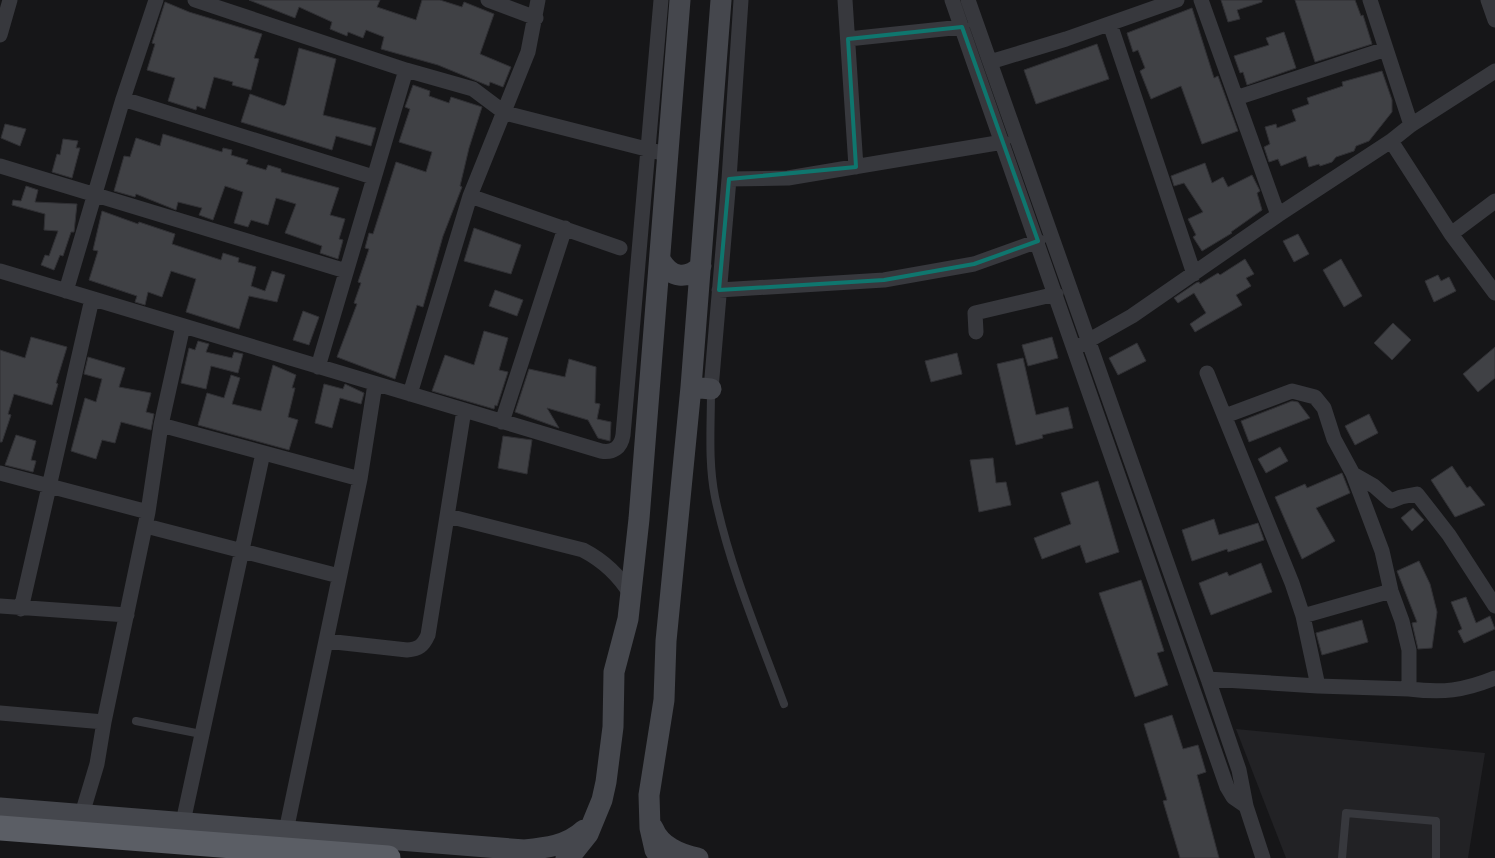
<svg xmlns="http://www.w3.org/2000/svg" width="1495" height="858" font-family="Cabin,sans-serif">
	<style>
		.built { fill: #222225 }
		.building { fill: #404145; stroke: #303034 }
		.lines { fill: none; stroke-linecap: round; stroke-linejoin: round }
		.service { stroke: #37383d; stroke-width: 8 }
		.minor { stroke: #37383d; stroke-width: 15 }
		.secondary { stroke: #45474d; stroke-width: 21 }
		.trunk { stroke: #5b5e65; stroke-width: 25 }
		.marked { fill: none; stroke: #0f766e; stroke-width: 4; stroke-linejoin: round }
	</style>
	<rect width="100%" height="100%" fill="#161618"/>
	<path class="built" d="M1236 729 1485 753 1468 858H1286Z"/>
	<path class="building" d="M249 0H380L377 7 416 20 422 0H440L462 7 464 2 494 14 480 54 511 67 503 87 490 82 489 86 438 65 381 49 384 37 366 30 363 38 348 32 347 36 330 29 332 22 299 7 295 18Z
		M1221 0H1262V2L1237 10 1240 19 1228 22Z
		M1295 0H1355L1361 16 1363 15 1372 44 1315 62Z
		M165 2 189 12 262 34 254 58 259 59 251 90 232 85 233 82 214 77 205 109 197 106 196 110 168 101 175 78 147 70 155 44 152 43Z
		M1192 8 1214 78 1218 76 1238 131 1202 144 1181 86 1151 99 1140 71 1145 68 1138 50 1133 52 1127 33Z
		M1284 32 1296 68 1247 85 1243 72 1240 73 1234 56 1269 45 1266 38Z
		M1097 44 1109 79 1036 104 1024 70Z
		M299 48 336 59 323 115 376 128 371 146 336 136 332 150 241 122 250 94 284 106 286 104Z
		M1382 71 1392 100V112L1369 141 1356 146 1354 151 1336 157 1332 162 1320 166 1319 164 1309 167 1306 156 1281 166 1278 159 1269 162 1264 147 1270 144 1265 127 1276 124 1277 128 1296 121 1292 110 1309 104 1307 98 1343 86 1342 82Z
		M413 85 430 91 429 96 449 103 451 97 482 107 469 148 460 186 462 187 443 236 423 307 417 305 395 379 337 357 357 304 354 303 361 283 358 282 369 249 365 248 369 233 373 234 396 162 426 172 432 152 399 142 410 109 405 107Z
		M5 124 26 129 20 146 1 138Z
		M163 134 222 152 223 148 232 150 231 155 248 160 246 164 266 170 268 165 281 169V172L339 188 330 215 345 219 339 239 343 240 338 259 320 253 322 246 285 233 296 204 276 198 268 225 251 220 248 227 234 223 243 192 225 186 213 220 199 215 202 208 178 202 176 210 136 194 135 197 114 191 124 156 130 157 136 138 160 146Z
		M63 139 78 141 76 148H80L72 178 52 172 57 154 60 155Z
		M1205 163 1212 183 1223 177 1228 187 1252 175 1260 191 1257 193 1262 210 1231 232 1232 233 1202 251 1193 237 1196 235 1188 219 1203 212 1184 183 1174 186 1171 176Z
		M26 186 38 190 35 202 77 204 74 232H71L63 256 60 255 54 270 41 265 45 255 49 256 58 231 44 230 45 214 12 205 13 200 21 201Z
		M102 211 138 224 139 222 175 234 172 244 221 260 223 253 239 258 238 262 256 267 251 286 265 291 272 271 285 275 277 302 249 296 239 329 186 312 196 279 171 271 162 297 148 292 145 305 135 302 137 296 89 280 98 251 93 250Z
		M474 228 521 245 511 274 464 261Z
		M1298 234 1309 254 1294 262 1283 241Z
		M1245 259 1254 274 1246 278 1251 286 1236 295 1242 305 1195 332 1190 324 1206 313 1194 293 1178 303 1174 298 1196 283 1199 282 1200 284 1218 273 1220 275Z
		M1341 259 1362 296 1344 307 1323 270Z
		M1438 275 1441 281 1449 277 1456 291 1434 302 1425 281Z
		M495 290 523 300 517 316 489 306Z
		M303 311 319 317 309 345 293 340Z
		M1393 323 1411 340 1392 360 1374 343Z
		M484 331 508 338 499 370 508 372 497 406 495 405 494 409 432 391 445 355 474 365Z
		M31 337 67 347 56 383 58 384 52 405 14 394 8 414 11 415 2 442H0V350L25 358Z
		M1052 337 1058 358 1028 366 1022 345Z
		M198 341 209 344 206 352 232 358 234 352 243 354 238 373 211 366 206 389 181 383 189 348 195 350Z
		M1137 343 1146 361 1118 375 1109 358Z
		M1495 347V378L1478 392 1463 374Z
		M957 353 962 374 931 382 925 361Z
		M88 357 125 368 119 387 151 393 146 412 154 414 151 430 121 422 115 443 102 440 96 459 71 451 85 398 96 402 102 379 84 374Z
		M1023 358 1036 415 1068 407 1073 428 1042 435 1043 438 1016 445 997 364Z
		M569 359 596 367 595 403 600 404 597 419 611 422 610 441 598 438 588 420 547 408 559 428 515 412 529 369 565 377Z
		M273 365 296 375 292 388H295L288 417 298 420 289 450 198 425 207 393 224 398 231 375 240 378 232 404 261 411Z
		M324 384 343 389 345 384 364 393 361 404 340 398 332 428 315 423Z
		M1292 401 1298 402 1310 418 1249 442 1241 421Z
		M1369 414 1378 433 1355 445 1345 426Z
		M16 435 36 441 31 460 36 461 33 472 5 465Z
		M503 436 532 440 527 474 498 468Z
		M1280 447 1288 461 1266 473 1258 459Z
		M993 458 996 483 1006 482 1011 505 979 512 970 460Z
		M1452 466 1467 488 1470 486 1485 505 1455 517 1431 480Z
		M1342 473 1350 493 1316 508 1335 541 1302 559 1275 497 1305 484 1307 488Z
		M1098 481 1119 552 1086 563 1080 545 1042 559 1034 538 1071 524 1061 493Z
		M1413 508 1424 520 1412 531 1401 518Z
		M1214 519 1219 535 1258 523 1264 540 1228 552 1227 549 1192 561 1182 530Z
		M1419 561 1430 584 1437 612 1432 648 1418 649 1412 623 1417 622 1397 571Z
		M1261 563 1272 592 1211 615 1199 583 1227 572 1229 576Z
		M1141 580 1164 651 1157 653 1168 685 1135 697 1099 593Z
		M1466 597 1476 623 1490 616 1495 629 1464 643 1458 631 1462 629 1451 602Z
		M1362 620 1368 642 1322 655 1316 633Z
		M1172 715 1183 749 1198 745 1206 772 1197 775 1219 858H1180L1163 801 1167 800 1144 724Z"/>
	<g class="lines">
		<path class="service" d="M711 390C711 426 708 462 715 497 730 568 759 636 784 704
			M136 721 201 734
			M1342 858 1346 813 1436 821V858"/>
		<path class="minor" d="M195 0 406 70 473 89 505 113 658 152
			M488 0 536 18
			M845 0 856 167
			M952 0 1227 787 1233 797 1246 806
			M968 0 1208 679 1239 770 1246 806 1263 858
			M1201 0 1278 215
			M1370 0 1411 125
			M1488 0 1495 20
			M1110 24 1194 274
			M0 35 10 0
			M848 39 962 27
			M990 62 1066 39 1177 0
			M1236 98 1386 49
			M123 99 373 177
			M1391 141 1451 234 1495 293
			M0 166 346 271
			M729 179 788 178 1003 142
			M470 196 620 248
			M1451 234 1495 201
			M0 271 601 451C613 453 621 448 623 435L661 0
			M719 290 884 280 974 264 1038 241
			M66 291 123 99 156 0
			M976 332 975 313 1056 294
			M1079 346 1132 316 1278 215 1391 141 1411 125 1495 71
			M318 367 406 70
			M1207 373 1292 583 1303 616 1318 686
			M711 389 729 179 741 0
			M410 394 470 196 528 52 538 0
			M1225 416 1292 391 1315 397 1324 408 1334 439 1353 474 1382 551 1391 591 1402 621 1409 650V689C1443 693 1463 691 1495 678
			M502 422 565 228
			M161 425 360 479
			M0 473 148 512
			M1353 474 1374 486 1391 501 1401 497 1417 494 1449 535 1495 606
			M448 516 583 550C604 561 619 575 631 595
			M146 526 339 576
			M0 606 127 615
			M21 609 92 299
			M1303 616 1391 591
			M326 641 407 650C419 649 423 646 428 635L464 410
			M1208 679 1318 686 1409 689
			M0 713 104 722
			M82 814 97 764 104 722 148 512 161 425 183 326
			M183 822 263 453
			M286 831 360 479 375 384"/>
		<path class="secondary" d="M661 261C671 278 687 280 701 266
			M691 387 711 389
			M0 808 524 850C545 848 567 846 584 830
			M653 828C660 846 680 855 698 858
			M566 858 572 854 588 834 602 800 606 782 613 727 614 672 628 619 639 519 680 0
			M660 858 655 850 650 828 649 795 664 700 666 641 691 387 721 0"/>
		<path class="trunk" d="M0 828 388 858"/>
	</g>
	<path class="marked" d="M962 27 1038 241 974 264 884 280 719 290 729 179 856 167 848 39Z"/>
</svg>
